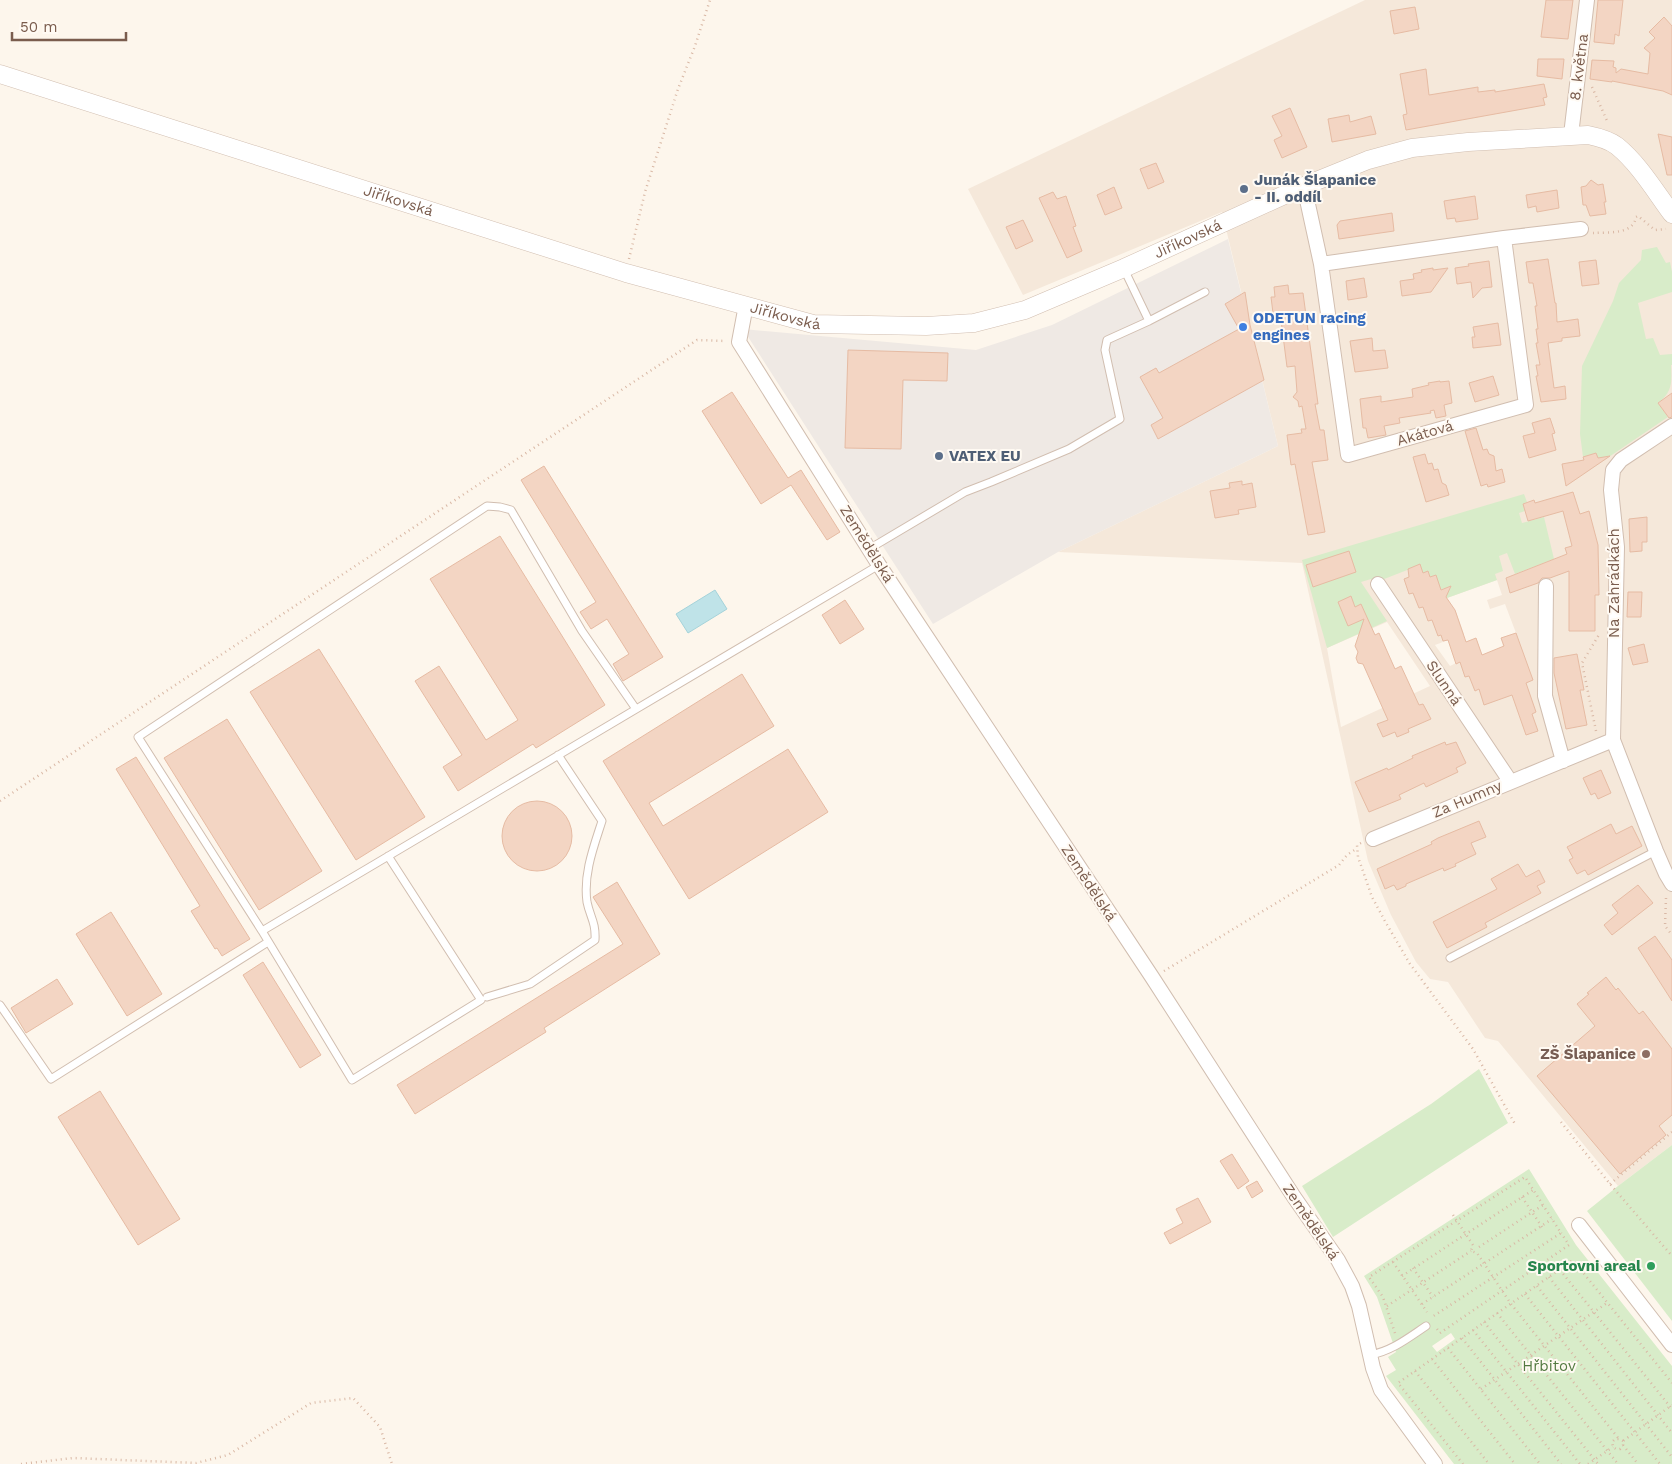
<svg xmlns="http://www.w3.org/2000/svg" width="1672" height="1464" font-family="'Work Sans',sans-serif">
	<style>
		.residential { fill: #f5e8da; fill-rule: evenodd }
		.industrial { fill: #efe9e4 }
		.green { fill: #d8ecc9; fill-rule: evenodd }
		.water { fill: #bfe3e8; stroke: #a5d3da }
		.building { fill: #f3d5c3; stroke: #e6bba3 }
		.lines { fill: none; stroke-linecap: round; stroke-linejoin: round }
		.service-casing { stroke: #d1beb0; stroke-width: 9 }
		.minor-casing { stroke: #d1beb0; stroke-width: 16 }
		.tertiary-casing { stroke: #d1beb0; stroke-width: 19 }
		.path { stroke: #d9b8a5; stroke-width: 2.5; stroke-dasharray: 1 4; stroke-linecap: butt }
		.service { stroke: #fff; stroke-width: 7 }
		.minor { stroke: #fff; stroke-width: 14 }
		.tertiary { stroke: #fff; stroke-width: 18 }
		.service-dot { fill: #5c6f8a; stroke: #fffaf3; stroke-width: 2 }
		.shop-dot { fill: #3f7fe0; stroke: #fffaf3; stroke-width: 2 }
		.education-dot { fill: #8d6e63; stroke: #fffaf3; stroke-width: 2 }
		.leisure-dot { fill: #2e9e5b; stroke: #fffaf3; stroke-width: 2 }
		.labels { text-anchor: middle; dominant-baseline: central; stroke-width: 4; stroke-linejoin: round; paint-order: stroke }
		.street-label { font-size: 15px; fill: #7a5c4d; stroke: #fffaf3 }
		.service-label { font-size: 15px; font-weight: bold; fill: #4e5e75; stroke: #fffaf3; text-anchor: start }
		.shop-label { font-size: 15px; font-weight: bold; fill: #366cbe; stroke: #fffaf3; text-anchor: start }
		.education-label { font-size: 15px; font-weight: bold; fill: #785e54; stroke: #fffaf3; text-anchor: end }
		.leisure-label { font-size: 15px; font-weight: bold; fill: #27864d; stroke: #fffaf3; text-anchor: end }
		.park-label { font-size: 15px; fill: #537a41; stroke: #fffaf3 }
	</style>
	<rect width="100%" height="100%" fill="#fdf6ec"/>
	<path class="residential" d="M1365 0H1672V1145L1618 1186 1498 1041 1485 1038 1448 982 1430 979 1416 962 1391 915 1368 861 1302 563 1058 552 1278 446 1222 212 1023 295 968 189ZM1497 580 1502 595 1487 600 1490 609 1505 604 1516 633 1501 638 1503 647 1482 655 1476 638 1451 647 1456 663 1450 666 1435 645 1464 634 1456 612 1452 613 1447 598ZM1387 622 1430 686 1341 727 1327 648Z"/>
	<path class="industrial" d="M1228 239 1278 446 1058 552 933 624 743 329 976 350 1052 325Z"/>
	<path class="green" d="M1657 247 1666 263 1670 262 1672 272V292L1638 303 1646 339 1653 338 1660 355 1672 354V365H1671C1672 384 1672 392 1658 403L1668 417 1600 463 1596 453 1583 457 1580 434 1582 366 1613 301 1619 283 1641 260 1642 250Z
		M1524 494 1527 502 1523 504 1525 511 1519 513 1522 523 1544 517 1554 559 1515 574 1507 553 1499 556 1503 571 1495 574 1497 580 1447 598 1445 588 1439 590 1436 575 1430 577 1428 571 1423 573 1420 565 1374 583 1371 579 1361 582 1387 621 1327 648 1302 560Z
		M1479 1069 1508 1123 1333 1237 1302 1186 1431 1104Z
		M1672 1145V1321L1587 1211 1618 1186Z
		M1529 1169 1576 1245 1672 1366V1464H1454L1386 1376 1396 1370 1388 1357 1396 1352 1377 1297 1364 1276ZM1451 1333 1455 1339 1437 1352 1432 1346Z"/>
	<path class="water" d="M715 590 727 609 688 633 676 614Z"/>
	<path class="building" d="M1546 0H1573L1568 39 1541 37Z
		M1598 0H1623L1619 36 1615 34 1614 44 1594 42Z
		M1415 7 1419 29 1394 34 1390 11Z
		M1664 17 1672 26V95L1663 91 1612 81V82L1590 79 1592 60 1614 61 1613 67 1616 68V73L1621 69 1648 74 1650 53 1644 48 1655 38 1649 32Z
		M1538 59H1564L1562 79 1537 76Z
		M1426 69 1429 95 1478 87V92L1495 90V92L1544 84 1547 97 1543 98 1545 105 1406 130 1403 115 1407 114 1400 74Z
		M1290 108 1307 147 1282 158 1274 140 1282 136 1272 116Z
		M1349 115 1350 122 1371 116 1376 134 1332 142 1328 119Z
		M1658 134 1672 137V175H1667Z
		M1156 163 1164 182 1148 189 1140 169Z
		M1591 180 1598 185 1603 184 1606 202H1604L1606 214 1590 216 1586 205H1583L1581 187 1586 186Z
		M1114 187 1122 208 1105 215 1097 195Z
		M1557 190 1559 208 1537 212 1536 206 1528 208 1526 195Z
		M1053 192 1057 199 1066 196 1076 226 1073 227 1082 251 1067 258 1039 198Z
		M1475 196 1478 219 1456 222 1455 218 1447 219 1444 201Z
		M1392 213 1394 231 1339 239 1337 225 1340 221Z
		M1023 220 1033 241 1016 249 1006 227Z
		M1548 259 1555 303H1556L1557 322 1578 319 1580 336 1562 338V341L1548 343 1554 388 1565 386 1566 399 1541 402 1536 376H1538L1536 365H1540L1536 343H1538L1536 329H1538L1535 306H1537L1533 283H1529L1526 262Z
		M1596 260 1599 284 1582 286 1579 262Z
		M1489 261 1492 287 1482 288 1473 298 1471 282 1457 284 1455 268 1469 266 1468 264Z
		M1433 268V270L1448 268 1431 292 1402 296 1400 281 1414 279 1413 274 1422 272 1421 270Z
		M1364 278 1367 297 1348 300 1346 281Z
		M1288 285 1289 294 1303 293 1318 404H1315L1320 430H1324L1328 460 1312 462 1325 532 1308 535 1295 464 1291 465 1287 435 1302 433 1301 429H1306L1302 406 1299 407 1298 401 1293 397 1297 392 1295 366 1287 367 1281 320 1274 321 1271 297H1275L1274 287Z
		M1245 292 1250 325 1264 380 1158 439 1151 425 1163 418 1140 377 1156 368 1159 373 1239 329 1225 304Z
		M1498 323 1501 345 1473 348 1472 337H1475L1473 327Z
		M1372 338 1373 351 1385 350 1388 368 1355 372 1350 341Z
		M848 350 948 353 947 381 903 380 901 449 845 448Z
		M1493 376 1499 395 1475 402 1469 383Z
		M1440 381V382L1449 381 1452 403 1444 405 1446 416 1436 418 1434 410 1430 411 1431 413 1399 418 1400 423 1384 426 1386 435 1368 438 1366 428H1363L1360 399 1381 396V402L1413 397 1412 389 1429 385 1428 383Z
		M732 392 788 478 801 470 840 532 827 540 791 485 761 504 702 411Z
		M1672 393V417L1669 418 1658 403Z
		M1550 418 1555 433 1552 434 1556 450 1529 458 1523 436 1535 433 1532 423Z
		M1476 428 1483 450 1487 449 1489 454 1494 456 1496 471 1502 469 1505 482 1488 487 1487 484 1481 486 1465 431Z
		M1596 453 1598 458 1610 456 1566 486 1562 464 1584 460 1583 457Z
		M1425 454 1428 464 1432 463 1434 470 1438 469 1442 483 1446 485 1449 495 1426 502 1413 457Z
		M544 466 663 657 623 681 613 664 629 654 607 619 591 629 580 612 596 602 521 480Z
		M1242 481V485L1252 483 1256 507 1238 510 1239 514 1215 518 1210 491 1230 488 1229 483Z
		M1573 492 1580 514 1589 511 1598 545 1599 595H1595V631H1569V571L1550 578H1542L1538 583 1510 593 1506 578 1567 554 1565 548 1572 546 1563 511 1528 521 1523 504 1534 500 1535 503Z
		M1647 517V542H1642V551L1630 552 1629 519Z
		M500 536 605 705 536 748 533 744 458 791 443 767 462 755 415 681 439 666 486 740 518 720 430 579Z
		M1349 551 1356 572 1313 587 1306 565Z
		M1420 564 1423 573 1428 571 1430 577 1436 575 1441 590 1451 586 1446 597 1455 610 1466 642 1476 638 1482 655 1504 646 1501 638 1516 633 1533 680 1526 683 1536 712 1532 714 1538 731 1526 735 1512 695 1484 705 1479 689 1475 691 1469 676 1465 677 1460 662 1456 664 1448 640 1443 641 1441 635 1438 636 1432 620 1428 621 1423 607 1419 608 1413 593 1409 594 1404 579 1409 577 1408 569Z
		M1628 592H1642L1641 617H1627Z
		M1351 596 1355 607 1361 604 1375 635 1379 633 1395 669 1401 666 1419 705 1423 704 1431 719 1408 729 1409 732 1397 737 1395 732 1383 737 1377 724 1388 720 1363 664 1358 663 1356 658 1358 652 1355 646 1364 619 1348 626 1338 602Z
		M845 600 864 629 840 644 822 615Z
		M1644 644 1648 662 1633 665 1628 648Z
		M319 649 425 817 356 860 250 692Z
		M1577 654 1584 690H1580L1587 725 1566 729 1554 673V658Z
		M742 674 774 726 649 803 663 826 788 749 828 812 689 899 603 761Z
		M227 719 322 871 259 910 164 758Z
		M1445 742 1446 745 1456 742 1466 763 1456 768 1458 772 1426 787 1424 783 1399 795 1401 799 1369 812 1355 782 1387 768 1388 770 1413 758 1412 756Z
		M136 757 250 939 222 956 217 948 215 949 191 911 200 906 116 769Z
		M1601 770 1611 793 1598 799 1595 793 1591 795 1583 778Z
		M502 836a35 35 0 1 1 70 0a35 35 0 1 1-70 0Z
		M1479 821 1486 837 1471 843 1476 854 1455 864 1456 866 1444 871 1443 868 1406 884V886L1397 890 1394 885 1385 889 1377 869 1432 844 1431 842 1438 838Z
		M1611 824 1616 834 1632 826 1642 846 1588 875 1585 870 1577 874 1569 860 1573 858 1567 847Z
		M1518 864 1526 877 1539 870 1545 882 1537 886 1541 893 1485 923 1487 927 1447 948 1433 922 1497 889 1491 879Z
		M617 882 660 954 544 1028 546 1032 415 1114 397 1085 623 944 593 897Z
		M1638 885 1653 903 1612 935 1604 925 1618 913 1612 905Z
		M111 912 162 994 127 1016 76 934Z
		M1655 936 1672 960V1001L1638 948Z
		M263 962 321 1055 300 1068 243 975Z
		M1606 977 1616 990 1618 988 1639 1014 1643 1011 1672 1049V1115L1659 1126 1666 1135 1620 1174 1537 1076 1595 1026 1577 1004 1589 994 1587 993Z
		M57 979 73 1004 26 1033 11 1008Z
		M100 1091 180 1219 138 1245 58 1117Z
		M1232 1154 1249 1181 1238 1189 1220 1161Z
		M1257 1181 1263 1191 1252 1198 1246 1187Z
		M1198 1198 1211 1222 1170 1244 1164 1233 1183 1223 1176 1209Z"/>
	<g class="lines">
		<defs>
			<path id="service" d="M1149 321 1205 292
				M869 549 965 492 991 482 1069 449 1120 419 1105 350 1107 340 1149 321 1124 269
				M636 709 582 631 511 510 500 507 487 506 138 737 262 931C468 809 673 687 879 565
				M262 931 352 1080 481 1000 388 856
				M1450 958 1656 851
				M487 997 530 984 595 940C596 922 590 917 587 902 583 874 594 846 602 821L558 755
				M0 1005 51 1079 268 942
				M1370 1355C1392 1351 1408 1338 1426 1326"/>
			<path id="minor" d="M1571 135 1587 0
				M1304 186 1321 264 1348 455 1526 405 1504 238
				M1321 264 1504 238 1581 229
				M746 305 739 342 879 565 1152 977 1294 1197 1338 1260 1352 1286 1359 1306 1373 1368 1381 1390 1435 1464
				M1672 426 1621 460 1613 470 1611 490 1617 547 1613 740 1656 851 1666 874 1672 884
				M1378 584 1510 781
				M1546 586 1545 696 1563 761
				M1373 839 1613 740
				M1579 1225 1672 1345"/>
			<g id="tertiary">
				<path id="s1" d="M0 74 626 273 813 324 926 326 974 323 1025 310 1124 268 1304 186 1368 160 1412 148 1468 142 1588 135C1598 137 1609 140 1617 146 1639 164 1655 191 1672 214"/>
			</g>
		</defs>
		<use href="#service" class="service-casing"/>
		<use href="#minor" class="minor-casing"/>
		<use href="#tertiary" class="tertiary-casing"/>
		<path class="path" d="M1592 87 1608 123
			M1593 233C1608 232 1633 235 1636 217L1638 216 1655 230 1666 229
			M629 259 645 192 678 89 695 46 710 0
			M1596 731 1582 663 1600 633
			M0 801 697 340 725 341
			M1361 843 1357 845 1358 857 1372 897 1386 923 1410 964 1473 1049 1515 1124
			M1666 898 1665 926 1672 935
			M1164 971 1339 865 1347 855 1356 849
			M1561 1122 1610 1184 1672 1256
			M1610 1184 1672 1132
			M1522 1197 1542 1227
			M1453 1215 1473 1245 1471 1251 1477 1253 1511 1304 1619 1439
			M1479 1247 1543 1205
			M1393 1262 1427 1312
			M1413 1268 1433 1297
			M1560 1270 1672 1409
			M1402 1276 1533 1190
			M1549 1277 1672 1433
			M1537 1286 1672 1457
			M1525 1294 1660 1464
			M1422 1304 1552 1219
			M1387 1306 1471 1251
			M1497 1313 1618 1464
			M1484 1322 1598 1464
			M1437 1329 1440 1333 1569 1245 1561 1233
			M1473 1330 1580 1464
			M1395 1333 1383 1297 1369 1277 1525 1177 1561 1233 1432 1317
			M1462 1338 1561 1464
			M1448 1348 1540 1464
			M1432 1359 1515 1464
			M1415 1371 1489 1464
			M1481 1389 1607 1303
			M1623 1441 1619 1439H1615L1612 1442 1613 1447 1616 1449H1620L1623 1445V1441L1672 1405
			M1623 1445 1638 1464
			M21 1464 73 1458 196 1463 228 1455 311 1403 353 1398 380 1427 392 1464
			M1463 1464 1398 1383 1573 1260 1672 1383
			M1588 1464 1613 1447"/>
		<use href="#service" class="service"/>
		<use href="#minor" class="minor"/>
		<use href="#tertiary" class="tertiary"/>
	</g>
	<g class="service-dot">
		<circle cx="1244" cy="189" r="5"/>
		<circle cx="939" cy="456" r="5"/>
	</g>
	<circle class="shop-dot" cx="1243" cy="327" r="5"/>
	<circle class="education-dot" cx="1646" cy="1054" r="5"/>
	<circle class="leisure-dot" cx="1651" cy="1266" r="5"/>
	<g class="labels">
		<g class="street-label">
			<text transform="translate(1579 67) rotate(-83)">8. května</text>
			<text stroke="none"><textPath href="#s1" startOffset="418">Jiříkovská</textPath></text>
			<text stroke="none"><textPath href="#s1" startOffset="1242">Jiříkovská</textPath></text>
			<text stroke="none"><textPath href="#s1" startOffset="822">Jiříkovská</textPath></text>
			<text transform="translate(1425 433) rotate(-16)">Akátová</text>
			<text transform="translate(867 544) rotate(58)">Zemědělská</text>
			<text transform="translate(1614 583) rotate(-90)">Na Zahrádkách</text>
			<text transform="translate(1444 683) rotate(56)">Slunná</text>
			<text transform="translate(1467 799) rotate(-23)">Za Humny</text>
			<text transform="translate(1089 883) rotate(57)">Zemědělská</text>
			<text transform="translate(1311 1222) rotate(56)">Zemědělská</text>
		</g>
		<g class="service-label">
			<text x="1254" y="180">Junák Šlapanice<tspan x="1254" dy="17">- II. oddíl</tspan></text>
			<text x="949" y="456">VATEX EU</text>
		</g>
		<g class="shop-label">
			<text x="1253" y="318">ODETUN racing<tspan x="1253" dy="17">engines</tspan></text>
		</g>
		<g class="education-label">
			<text x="1636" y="1054">ZŠ Šlapanice</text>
		</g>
		<g class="leisure-label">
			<text x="1641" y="1266">Sportovni areal</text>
		</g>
		<g class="park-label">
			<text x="1549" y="1366">Hřbitov</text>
		</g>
	</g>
	<path d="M12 32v8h114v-8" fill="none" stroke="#7a5c4d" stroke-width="2.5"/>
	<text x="20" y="32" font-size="15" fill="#7a5c4d" stroke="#fffaf3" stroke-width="4" paint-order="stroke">50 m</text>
</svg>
